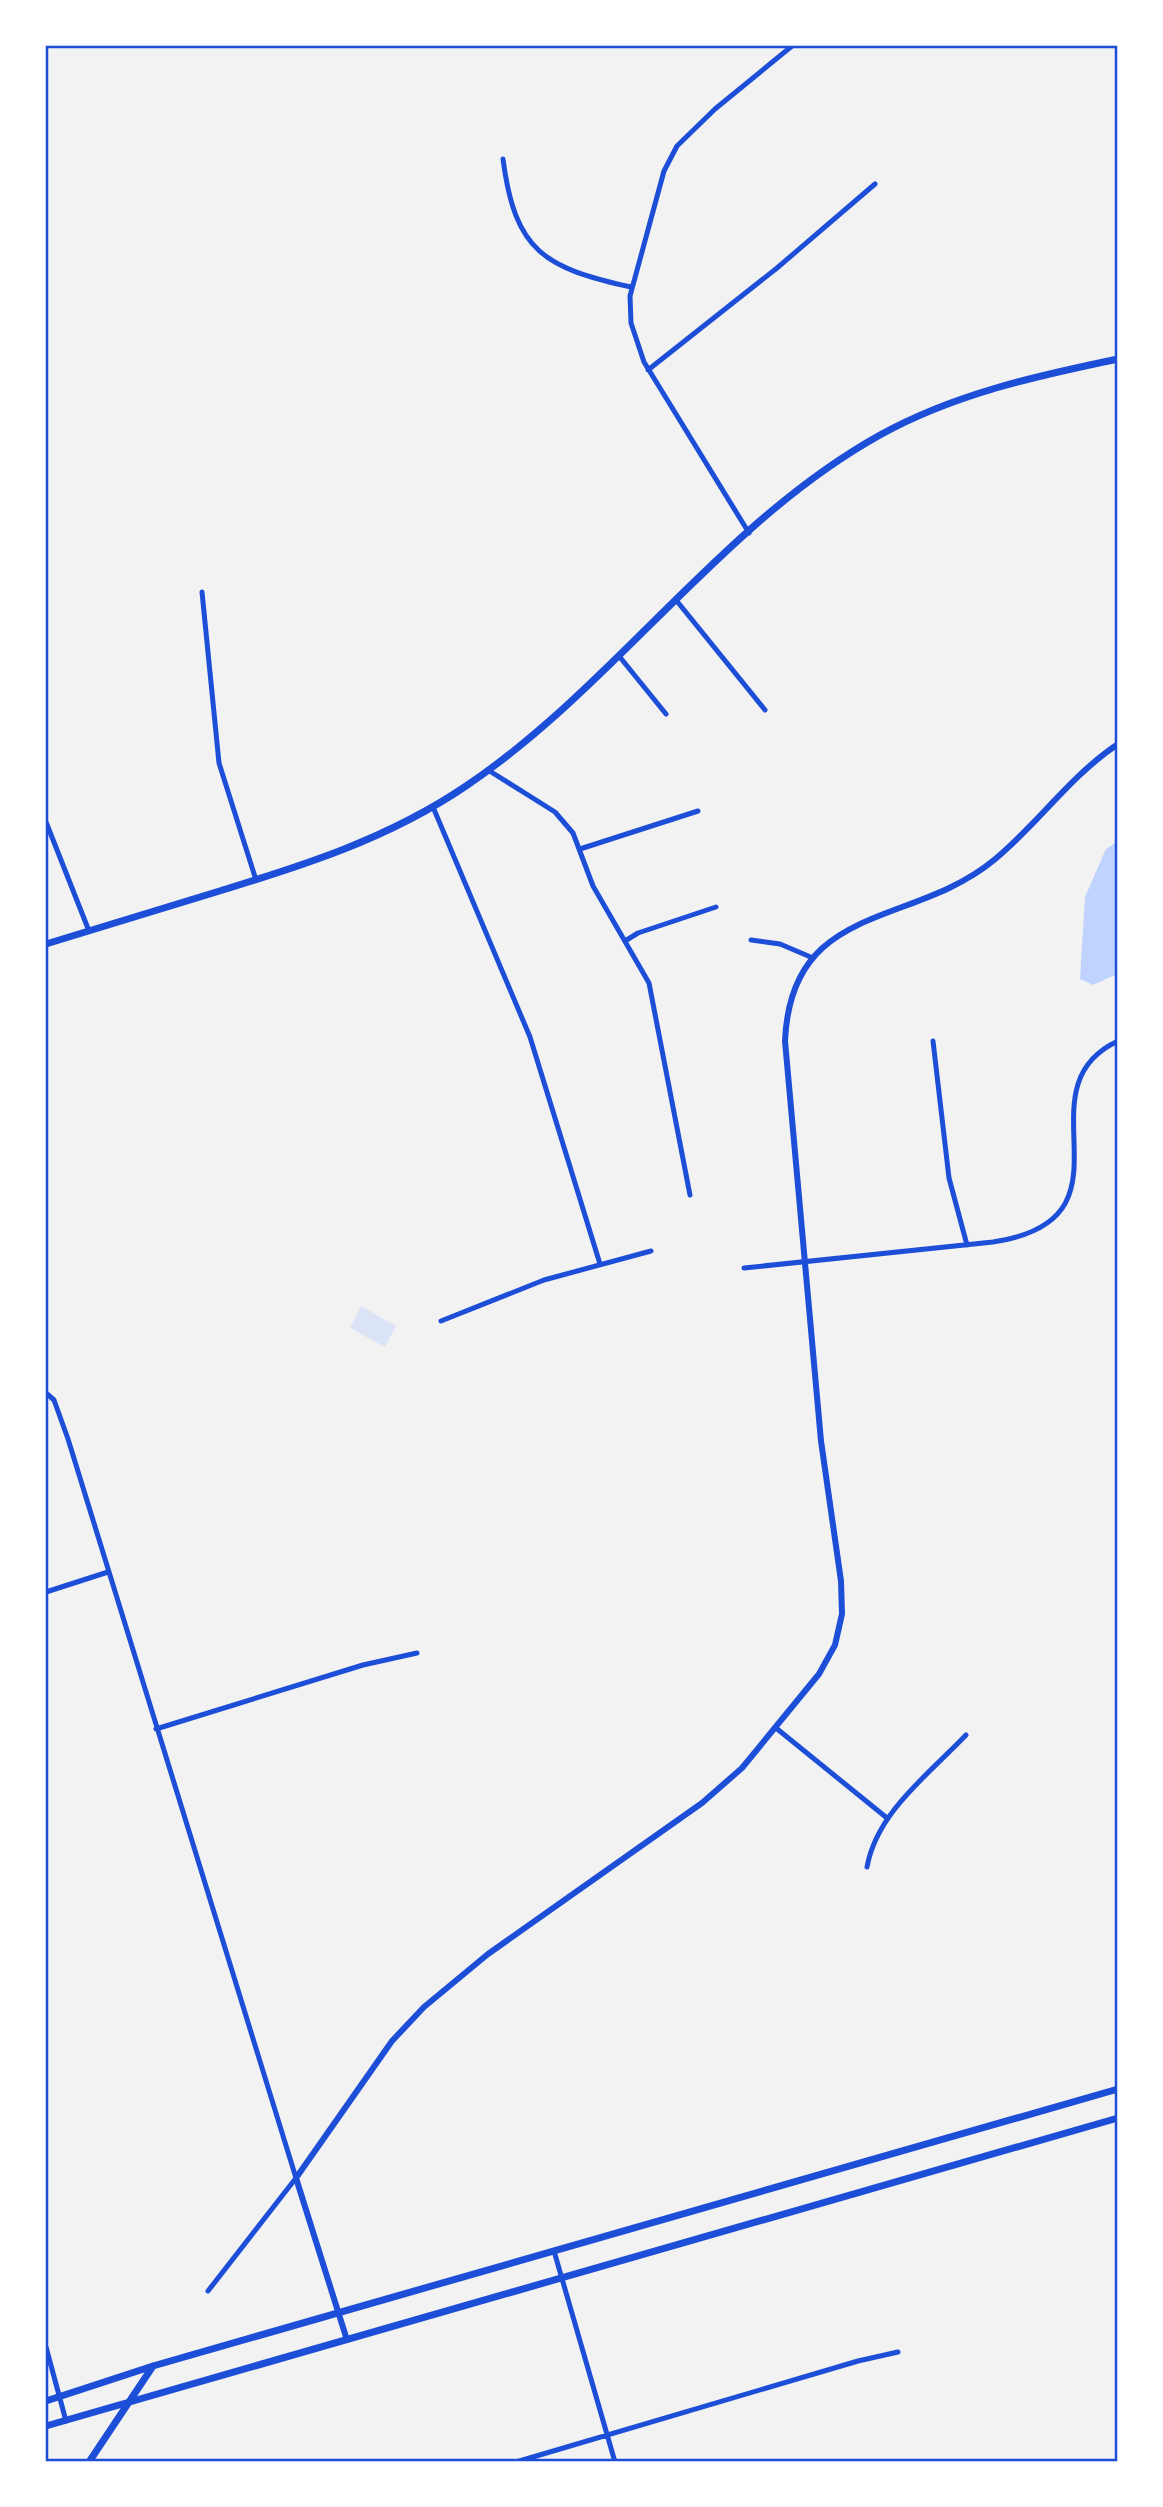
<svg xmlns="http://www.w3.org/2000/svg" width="1163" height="2507" font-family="Poppins,sans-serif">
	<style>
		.green { fill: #dbe4f7 }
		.water { fill: #bfd3fe }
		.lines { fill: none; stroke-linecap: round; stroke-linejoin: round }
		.minor { stroke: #1d4ed8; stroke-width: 5 }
		.tertiary { stroke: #1d4ed8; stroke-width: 6 }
		.secondary { stroke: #1d4ed8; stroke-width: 7 }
		.neatline { fill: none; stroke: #1d4ed8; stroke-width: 2.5 }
	</style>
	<rect width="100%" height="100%" fill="#f2f2f2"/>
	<path class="green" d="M361 1306 396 1326 385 1347 350 1328Z"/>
	<path class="water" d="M1117 842V974L1093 985 1080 979 1085 897 1106 849Z"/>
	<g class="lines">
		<path class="minor" d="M503 159C515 252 545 268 631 287
			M648 370 777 268 875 184
			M749 533 644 362 631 323 630 296 664 171 677 146 715 109 792 46
			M202 592 219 763 256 880
			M676 600 765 710
			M619 656 666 714
			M488 770 555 812 573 833 593 886 649 983 690 1195
			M433 807 530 1037 600 1264
			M46 822 89 931
			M580 849 698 811
			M751 940 780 944 813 958
			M625 941 638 933 716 907
			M933 1041 949 1178 967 1245
			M744 1268 993 1242C1146 1219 1015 1089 1118 1041
			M441 1321 544 1280 651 1251
			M46 1393 54 1400 68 1439 296 2178 208 2291
			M46 1592 108 1572
			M776 1728 887 1818
			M156 1729 363 1665 417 1653
			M867 1867C877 1812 929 1774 966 1735
			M554 2251 615 2462
			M46 2347 66 2421
			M516 2462 858 2361 898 2352"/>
		<path class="tertiary" d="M347 2340 296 2178 392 2041 424 2007 488 1954 702 1803 742 1768 819 1674 835 1645 842 1614 841 1581 821 1441 785 1041C791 901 912 928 994 860 1038 824 1070 776 1118 744"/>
		<path class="secondary" d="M46 944C101 927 157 910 213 893 302 866 388 839 466 786 616 685 720 524 880 435 954 394 1036 376 1118 359
			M46 2401 153 2366 1118 2089
			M46 2426 1118 2118
			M89 2462 153 2366"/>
	</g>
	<rect width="1163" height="2507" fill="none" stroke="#ffffff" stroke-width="94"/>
	<rect x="47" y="47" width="1069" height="2413" class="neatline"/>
</svg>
